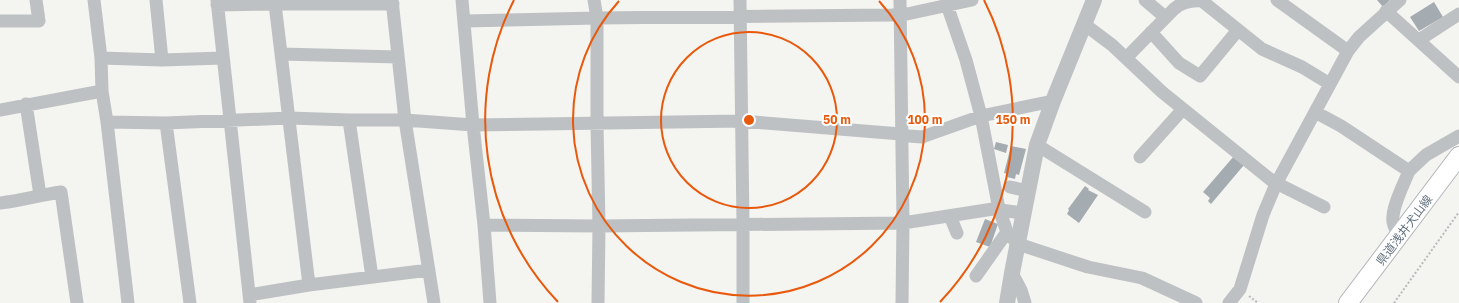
<svg xmlns="http://www.w3.org/2000/svg" width="1459" height="303" font-family="'IBM Plex Sans','Noto Sans JP',sans-serif">
	<style>
		.building { fill: #a4abb1 }
		.lines { fill: none; stroke-linecap: round; stroke-linejoin: round }
		.secondary-casing { stroke: #b2b6ba; stroke-width: 20 }
		.path { stroke: #b7babc; stroke-width: 2; stroke-dasharray: 2 2; stroke-linecap: butt }
		.minor { stroke: #bdc1c4; stroke-width: 13 }
		.tertiary { stroke: #bdc1c4; stroke-width: 16 }
		.secondary { stroke: #fff; stroke-width: 18 }
		.ring { fill: none; stroke: #e8590c; stroke-width: 2 }
		.labels { text-anchor: middle; dominant-baseline: central; stroke-width: 4; stroke-linejoin: round; paint-order: stroke }
		.street-label { font-size: 12px; fill: #657380; stroke: #fff }
		.centre { fill: #e8590c; stroke: #fff; stroke-width: 2 }
		.ring-label { font-size: 12px; text-anchor: middle; font-weight: bold; fill: #e8590c; stroke: #fff; stroke-width: 4; stroke-linejoin: round; paint-order: stroke }
	</style>
	<rect width="100%" height="100%" fill="#f4f4f0"/>
	<path class="building" d="M1377 0H1390L1383 7Z
		M1434 2 1443 17 1419 31 1410 17Z
		M996 142 1008 145 1006 153 994 149Z
		M1011 146 1026 149 1019 175 1016 174 1015 179 1007 177 1008 174 1004 173Z
		M1234 156 1244 165 1211 204 1208 201 1210 198 1203 192Z
		M1085 186 1089 189 1088 190 1098 195 1079 223 1067 214 1069 210 1068 209Z
		M985 219 998 224 990 247 976 242Z"/>
	<g class="lines">
		<defs>
			<path id="secondary" d="M1348 303 1459 156"/>
		</defs>
		<use href="#secondary" class="secondary-casing"/>
		<path class="path" d="M1249 296 1258 303
			M1394 303 1459 212"/>
		<path class="minor" d="M94 0 101 58 102 91 107 122 128 303
			M156 0 162 60
			M217 0 250 303
			M392 0 405 120 434 303
			M462 0 473 125 484 225 490 303
			M594 0 597 18V124L599 226 598 303
			M740 0 743 224V303
			M900 0 903 223 902 303
			M1145 0 1165 17
			M1277 0 1348 51
			M275 4 309 285
			M217 5 275 4H393
			M947 5 966 60 981 116 999 209 1007 232 1018 244 1088 267 1142 278 1196 303
			M1386 11 1459 77
			M0 21H39L36 0
			M465 21 597 18 892 15 907 14 972 0
			M1084 24 1112 45 1162 92 1276 184 1282 186 1324 207
			M1151 32 1179 63 1200 76 1238 30
			M1419 40 1459 14
			M281 54 398 57
			M101 58 162 60 223 58
			M1126 58 1174 9C1182 2 1191 0 1202 1L1262 49 1302 67 1330 84
			M26 104 40 195
			M0 110 102 91
			M1315 112 1341 126 1409 171 1426 155 1459 136
			M349 120 372 277
			M107 122 166 123 289 118 349 120H405L473 125 741 121 901 134 909 136 922 137 981 116 1053 101
			M166 123 190 303
			M1037 145 1145 212
			M1140 157 1183 109
			M1010 187 1028 191
			M0 203C20 201 40 195 61 192L77 303
			M950 216 957 233
			M484 225 599 226 903 223 993 209 1023 213
			M1398 237C1397 232 1394 227 1393 222 1391 208 1404 184 1409 171
			M1012 273 1021 290 1025 303
			M976 276 1007 232
			M249 295 309 285 429 270
			M1229 303 1240 289 1263 215 1276 184 1348 51 1359 37 1400 0"/>
		<path class="tertiary" d="M1007 303 1012 273 1037 145 1053 101 1094 0"/>
		<use href="#secondary" class="secondary"/>
	</g>
	<g class="ring">
		<circle cx="749" cy="120" r="88"/>
		<path d="M879 1A176 176 0 1 1 619 1"/>
		<path d="M558 302A264 264 0 0 1 514 0M984 0A264 264 0 0 1 940 302"/>
	</g>
	<g class="labels">
		<g class="street-label">
			<text transform="translate(1404 230) rotate(-53)">県道浅井犬山線</text>
		</g>
	</g>
	<circle cx="749" cy="120" r="6" class="centre"/>
	<g class="ring-label">
		<text x="837" y="124">50 m</text>
		<text x="925" y="124">100 m</text>
		<text x="1013" y="124">150 m</text>
	</g>
</svg>
